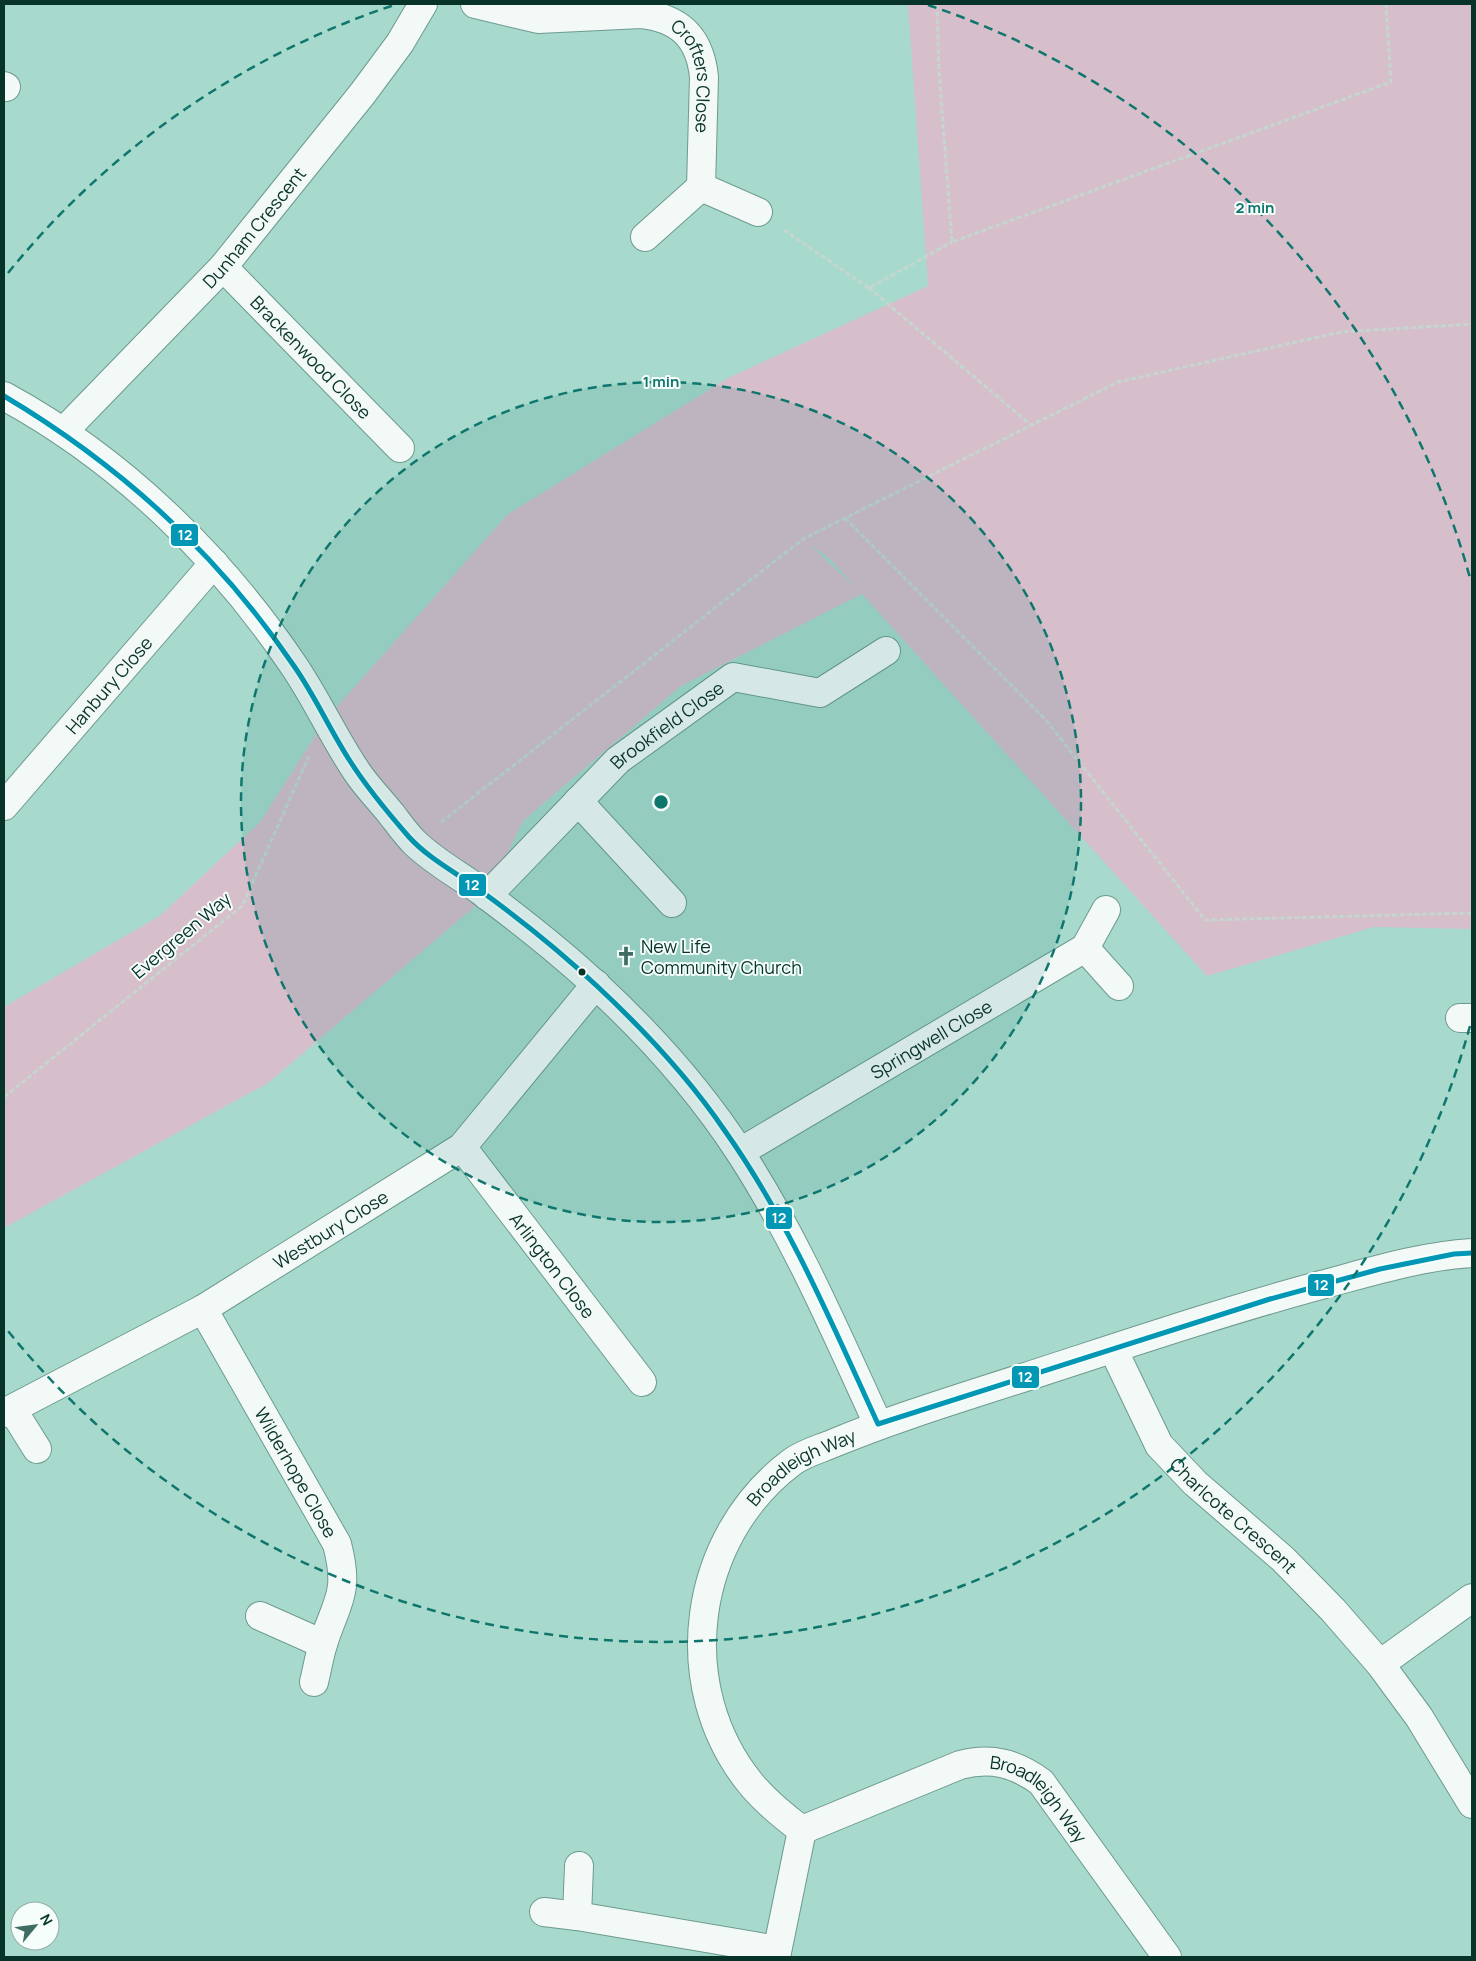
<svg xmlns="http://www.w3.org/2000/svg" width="1476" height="1961" font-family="Manrope,sans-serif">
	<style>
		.green { fill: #d6becb; fill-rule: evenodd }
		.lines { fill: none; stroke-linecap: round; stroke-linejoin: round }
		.minor-casing { stroke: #6e9a8f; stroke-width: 30 }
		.path { stroke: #c5d6d1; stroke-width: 3; stroke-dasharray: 5 2.5; stroke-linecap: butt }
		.minor { stroke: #f2f9f7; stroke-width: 28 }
		.bus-1-casing { stroke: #f5fefb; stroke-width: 9 }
		.bus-1 { stroke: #0197b5; stroke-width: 5 }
		.ring { fill: none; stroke: #0f766e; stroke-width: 2.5; stroke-dasharray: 9 6 }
		.bus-dot { fill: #073329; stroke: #f5fefb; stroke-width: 2 }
		.labels { text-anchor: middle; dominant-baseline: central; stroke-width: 4; stroke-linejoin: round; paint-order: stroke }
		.street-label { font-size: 18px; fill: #073329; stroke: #f5fefb }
		.poi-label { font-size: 18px; fill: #073329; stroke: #f5fefb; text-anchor: start }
		.centre { fill: #0f766e; stroke: #f5fefb; stroke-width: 2.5 }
		.ring-label { font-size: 15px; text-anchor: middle; font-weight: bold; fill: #0f766e; stroke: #f5fefb; stroke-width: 4; stroke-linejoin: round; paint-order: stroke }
		.line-badge { stroke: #f5fefb; stroke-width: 2 }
		.badge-label { font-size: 14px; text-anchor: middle; font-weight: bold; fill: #fff }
	</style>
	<rect width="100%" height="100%" fill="#a7dacc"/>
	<path class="green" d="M908 4H1472V929L1374 927 1207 976 862 594 681 686 523 821 487 896 268 1083 4 1228V1007L161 915 260 822 326 719 508 514 728 378 928 286ZM808 543 831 560 856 588Z"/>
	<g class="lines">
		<defs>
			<g id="minor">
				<path id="s1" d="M475 4 538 19 641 14C680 18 700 38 704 77L701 187 758 212"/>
				<path d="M4 86 6 87"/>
				<path d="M645 237 701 187"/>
				<path id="s2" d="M223 267 400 448"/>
				<path d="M4 396C120 459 220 556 294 666 317 700 334 738 357 772 367 787 381 801 392 815 399 824 406 834 414 842 433 861 459 875 481 891 521 921 561 952 598 987 652 1037 701 1092 741 1154 796 1239 836 1333 878 1424"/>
				<path id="s3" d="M63 432 223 267 363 93 400 43 423 4"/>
				<path d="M578 801 672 903"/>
				<path id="s4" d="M4 806 214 563"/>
				<path id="s5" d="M487 896 618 760 733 677 820 693 886 651"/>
				<path d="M1085 948 1119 986"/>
				<path d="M1460 1018H1472"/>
				<path id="s6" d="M462 1147 642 1382"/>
				<path id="s7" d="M740 1152 1085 948 1106 910"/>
				<path id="s8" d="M203 1309 337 1544C350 1594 337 1600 323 1644 319 1657 317 1670 314 1682"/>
				<path id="s9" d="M1113 1349 1159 1445 1195 1483 1283 1559 1333 1610 1380 1664 1419 1717 1472 1804"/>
				<path d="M12 1409 37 1449"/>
				<path id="s10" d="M4 1413 203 1309 462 1147 596 984"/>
				<path d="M260 1616 323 1644"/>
				<path d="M1380 1664 1472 1598"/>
				<path id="s11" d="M802 1830 960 1765C991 1757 1015 1763 1041 1782L1167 1957"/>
				<path d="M544 1912 577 1916 777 1950"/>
				<path d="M577 1916 579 1866"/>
				<path id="s12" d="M776 1957 802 1830C783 1816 766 1802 751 1784 671 1686 692 1537 792 1462 804 1453 820 1449 834 1443 885 1422 938 1405 991 1388 1101 1353 1210 1315 1321 1285 1370 1272 1421 1256 1472 1253"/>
			</g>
		</defs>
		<use href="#minor" class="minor-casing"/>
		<path class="path" d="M937 4 939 72 952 242 1391 82 1386 4
			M784 230 869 288 952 242
			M869 288 1031 425
			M845 518 1045 719 1205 920 1472 913
			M441 822 803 539 1118 382 1341 332 1472 324
			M4 1097 242 906 309 756"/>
		<use href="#minor" class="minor"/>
		<defs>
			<path id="bus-1" d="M4 396C120 465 218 554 294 666 315 696 330 730 350 761 367 788 388 813 409 837 429 859 457 873 481 891 521 920 561 952 598 987 645 1031 689 1078 725 1131 789 1221 832 1324 878 1424
				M878 1424 1270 1299 1380 1269 1454 1254 1472 1253"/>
		</defs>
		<use href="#bus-1" class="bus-1-casing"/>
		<use href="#bus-1" class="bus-1"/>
	</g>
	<circle cx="661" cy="802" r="420" fill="#0f766e" fill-opacity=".12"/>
	<g class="ring">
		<circle cx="661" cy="802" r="420"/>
		<path d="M1470 1026A840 840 0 0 1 8 1331M8 273A840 840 0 0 1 394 5M928 5A840 840 0 0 1 1470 578"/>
	</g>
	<defs>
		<symbol id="church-bare" viewBox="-9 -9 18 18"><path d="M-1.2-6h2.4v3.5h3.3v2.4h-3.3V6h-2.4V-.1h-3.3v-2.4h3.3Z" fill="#3f6d62" stroke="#f5fefb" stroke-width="2.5" paint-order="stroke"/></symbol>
	</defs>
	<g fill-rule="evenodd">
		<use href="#church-bare" x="612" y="942" width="28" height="28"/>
	</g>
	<circle class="bus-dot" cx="582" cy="972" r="4.5"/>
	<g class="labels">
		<g class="street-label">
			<text stroke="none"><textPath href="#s1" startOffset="262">Crofters Close</textPath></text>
			<text stroke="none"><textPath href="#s3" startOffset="280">Dunham Crescent</textPath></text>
			<text stroke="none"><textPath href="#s2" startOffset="126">Brackenwood Close</textPath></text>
			<text stroke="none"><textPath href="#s4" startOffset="160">Hanbury Close</textPath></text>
			<text stroke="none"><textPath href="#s5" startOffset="249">Brookfield Close</textPath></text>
			<text transform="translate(181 935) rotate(-40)">Evergreen Way</text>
			<text stroke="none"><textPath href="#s7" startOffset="222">Springwell Close</textPath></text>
			<text stroke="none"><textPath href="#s10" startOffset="375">Westbury Close</textPath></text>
			<text stroke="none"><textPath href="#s6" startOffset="149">Arlington Close</textPath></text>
			<text stroke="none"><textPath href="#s12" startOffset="565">Broadleigh Way</textPath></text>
			<text stroke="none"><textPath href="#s8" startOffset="188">Wilderhope Close</textPath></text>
			<text stroke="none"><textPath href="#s9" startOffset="209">Charlcote Crescent</textPath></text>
			<text stroke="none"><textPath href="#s11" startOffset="265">Broadleigh Way</textPath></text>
		</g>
		<g class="poi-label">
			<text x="641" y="946">New Life<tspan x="641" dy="21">Community Church</tspan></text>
		</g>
	</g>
	<circle cx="661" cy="802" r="8" class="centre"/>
	<g class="ring-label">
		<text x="1255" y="213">2 min</text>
		<text x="661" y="387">1 min</text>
	</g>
	<g class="line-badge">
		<rect x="170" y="523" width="29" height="24" rx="5" fill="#0197b5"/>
		<rect x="458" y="873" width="29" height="24" rx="5" fill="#0197b5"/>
		<rect x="765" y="1206" width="28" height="24" rx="5" fill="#0197b5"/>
		<rect x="1307" y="1273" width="28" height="24" rx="5" fill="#0197b5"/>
		<rect x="1011" y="1365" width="29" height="24" rx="5" fill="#0197b5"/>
	</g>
	<g class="badge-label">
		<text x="185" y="540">12</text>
		<text x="472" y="890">12</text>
		<text x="779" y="1223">12</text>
		<text x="1321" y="1290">12</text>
		<text x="1025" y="1382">12</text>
	</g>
	<rect width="1476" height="1961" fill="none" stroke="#073329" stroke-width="10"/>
	<g transform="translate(35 1926) rotate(61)"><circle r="24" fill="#f5fefb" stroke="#96ada7"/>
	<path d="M0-4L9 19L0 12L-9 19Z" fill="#3f6d62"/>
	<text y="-8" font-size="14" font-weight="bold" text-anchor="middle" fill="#073329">N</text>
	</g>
</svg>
